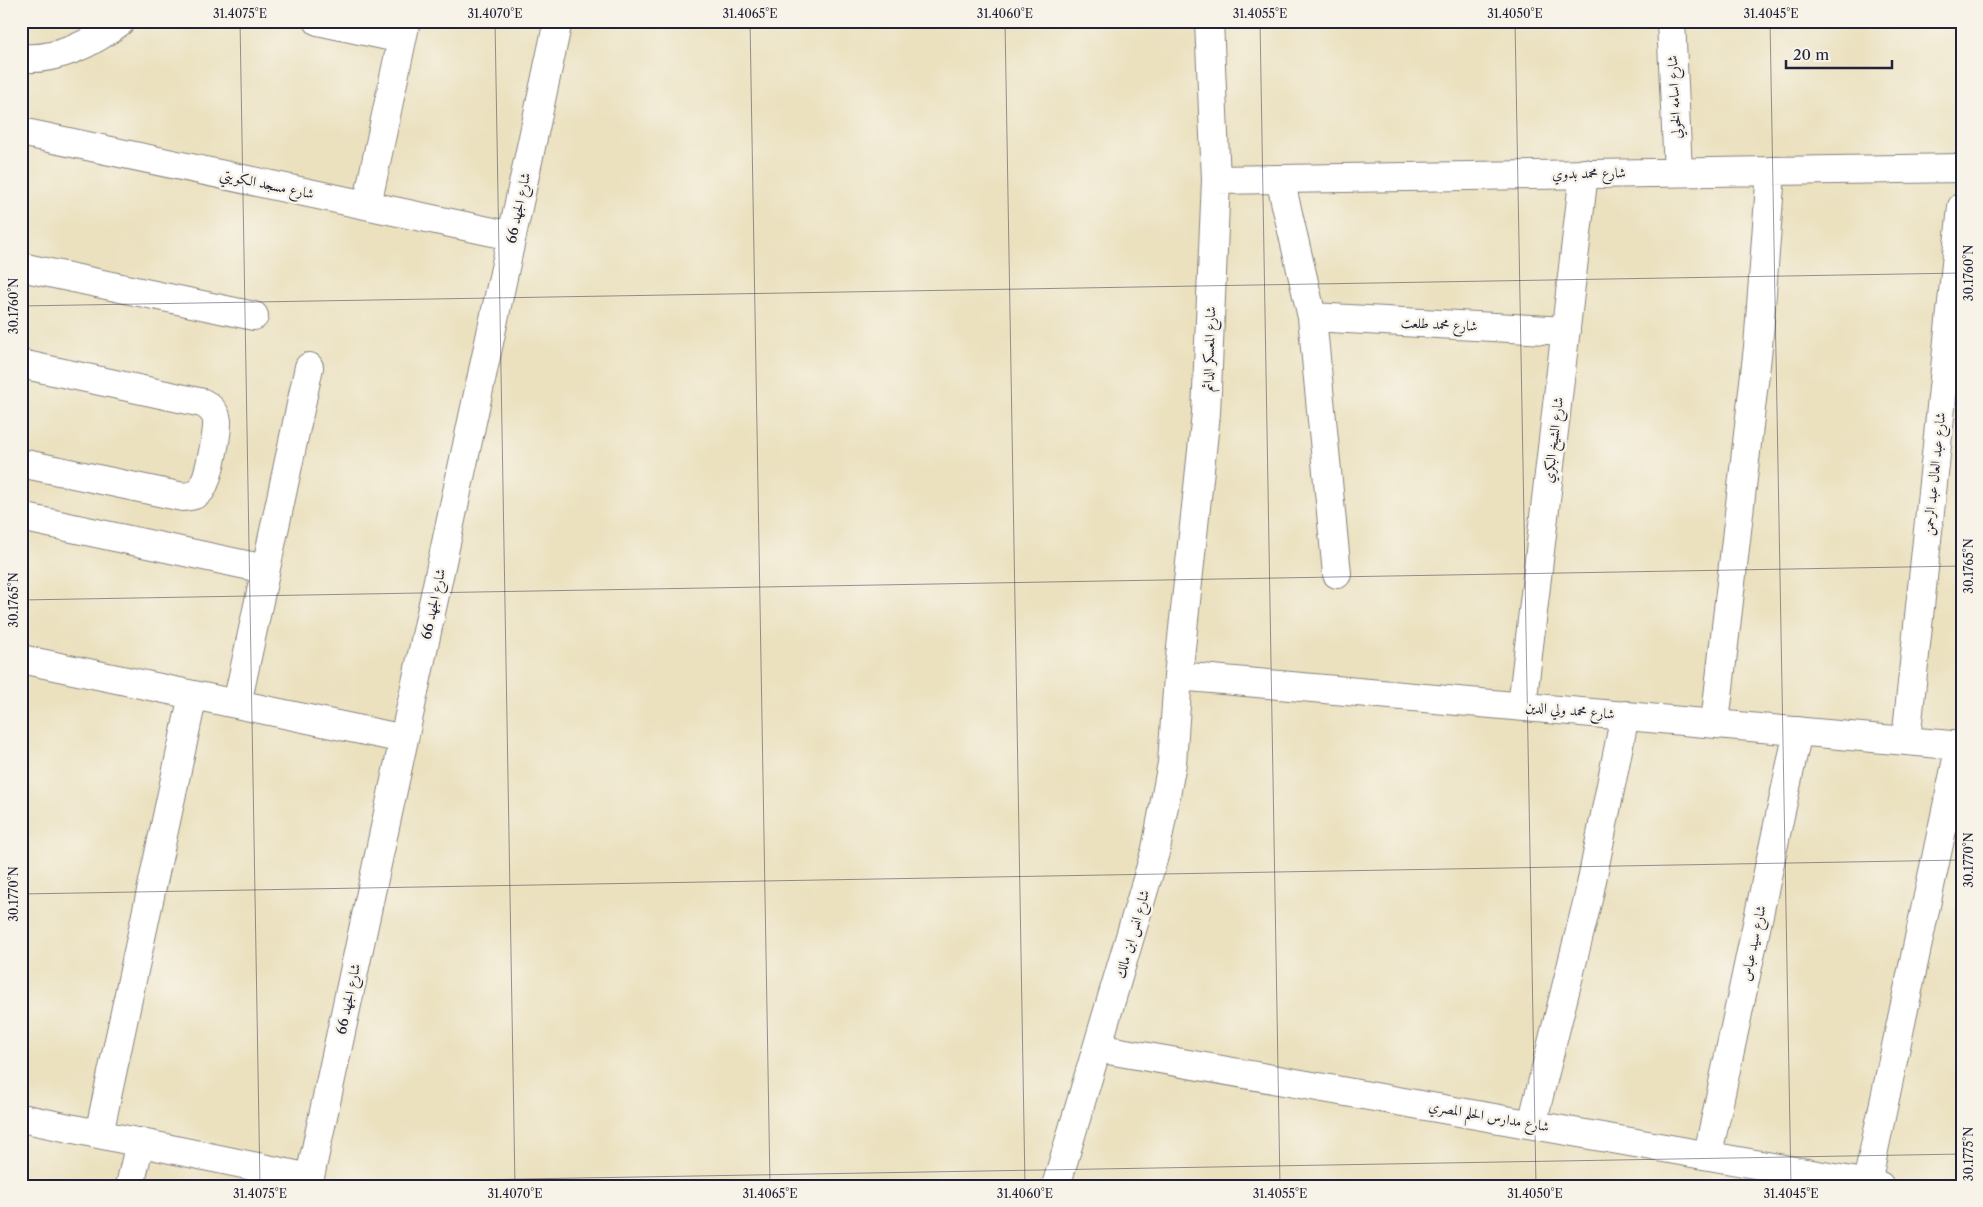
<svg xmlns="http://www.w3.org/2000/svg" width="1983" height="1207" font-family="'Libre Caslon Text',Amiri,serif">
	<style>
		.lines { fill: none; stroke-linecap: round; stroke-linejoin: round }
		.minor-casing { stroke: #86827d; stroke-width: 30 }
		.minor { stroke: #fff; stroke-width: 28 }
		.ticks { fill: none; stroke: #22223b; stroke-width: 1; stroke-opacity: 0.45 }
		.labels { text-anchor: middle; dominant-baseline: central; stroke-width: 5; stroke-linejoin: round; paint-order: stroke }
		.street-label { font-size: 14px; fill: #22223b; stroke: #f7f3e8 }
		.neatline { fill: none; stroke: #22223b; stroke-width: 2 }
		.ticks-label { font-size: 12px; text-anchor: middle; fill: #22223b }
	</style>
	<rect width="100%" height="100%" fill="#f7f3e8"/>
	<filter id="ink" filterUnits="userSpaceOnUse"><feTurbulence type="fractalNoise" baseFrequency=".02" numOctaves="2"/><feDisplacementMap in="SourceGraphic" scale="10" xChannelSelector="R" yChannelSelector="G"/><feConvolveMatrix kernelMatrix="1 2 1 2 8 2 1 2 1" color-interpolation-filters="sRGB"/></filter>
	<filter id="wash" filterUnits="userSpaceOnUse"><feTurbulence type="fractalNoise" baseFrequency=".0096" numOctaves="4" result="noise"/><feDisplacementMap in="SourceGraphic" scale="20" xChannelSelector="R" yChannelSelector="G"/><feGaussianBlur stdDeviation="1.12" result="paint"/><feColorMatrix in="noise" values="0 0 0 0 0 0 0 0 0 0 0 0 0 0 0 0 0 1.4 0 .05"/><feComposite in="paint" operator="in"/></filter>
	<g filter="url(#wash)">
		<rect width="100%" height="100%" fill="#ebe1bf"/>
	</g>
	<g filter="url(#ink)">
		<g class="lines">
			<defs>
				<path id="minor" d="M318 21 402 39
					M1671 21 1678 172
					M21 58C57 61 93 43 121 21
					M21 132 512 236
					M1280 179 1312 317 1337 574
					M1216 180 1962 168
					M367 205 406 21
					M21 267 254 316
					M1312 317 1566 331
					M21 364 203 403C210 407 216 412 217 421 218 432 208 482 201 490 196 496 190 496 183 497L21 463
					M21 517 265 569
					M21 659 404 739
					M1178 676 1962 746
					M237 704 309 367
					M1522 706 1584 173
					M1715 723 1758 347 1771 171
					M1906 740 1962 207
					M1097 1048 1880 1186
					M21 1118 310 1178
					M1532 1124 1589 895 1625 715
					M99 1134 193 695
					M1708 1154 1798 731
					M1867 1183 1960 745
					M130 1186 140 1142
					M308 1186 558 21
					M1056 1186 1156 849 1172 763 1178 676 1206 413 1216 180 1209 21"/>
			</defs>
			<use href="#minor" class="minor-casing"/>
			<use href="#minor" class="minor"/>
		</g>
	</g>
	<path class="ticks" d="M240 21 260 1186M495 21 515 1186M750 21 770 1186M1005 21 1025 1186M1260 21 1280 1186M1515 21 1536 1186M1770 21 1791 1186M21 306 1962 273M21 600 1962 566M21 894 1962 860M120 1186 1962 1154"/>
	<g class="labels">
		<g class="street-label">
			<text transform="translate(1674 97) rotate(-93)">شارع اسامه الخولي</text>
			<text transform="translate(1589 173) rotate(-1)">شارع محمد بدوي</text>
			<text transform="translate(267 184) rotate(12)">شارع مسجد الكويتي</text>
			<text transform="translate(518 208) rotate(-78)">شارع الجهد 66</text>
			<text transform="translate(1439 324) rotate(3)">شارع محمد طلعت</text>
			<text transform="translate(1209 349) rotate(-88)">شارع المعسكر الدائم</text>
			<text transform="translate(1553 440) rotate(-83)">شارع الشيخ البكري</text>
			<text transform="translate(1934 474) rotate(-84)">شارع عبد العال عبد الرحمن</text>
			<text transform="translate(433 604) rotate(-78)">شارع الجهد 66</text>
			<text transform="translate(1570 710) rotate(5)">شارع محمد ولي الدين</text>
			<text transform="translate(1132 934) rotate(-74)">شارع انس ابن مالك</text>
			<text transform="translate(1753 943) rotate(-78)">شارع سيد عباس</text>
			<text transform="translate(348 999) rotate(-78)">شارع الجهد 66</text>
			<text transform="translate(1489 1116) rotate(10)">شارع مدارس الحلم المصري</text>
		</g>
	</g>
	<rect width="1983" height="1207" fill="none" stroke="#f7f3e8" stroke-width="55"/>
	<path d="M1786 60v8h106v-8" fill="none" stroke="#22223b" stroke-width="2.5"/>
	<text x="1793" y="60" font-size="15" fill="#22223b" stroke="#f7f3e8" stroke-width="4" paint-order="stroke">20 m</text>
	<rect x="28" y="28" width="1928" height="1152" class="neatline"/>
	<g class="ticks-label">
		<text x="240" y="18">31.4075°E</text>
		<text x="495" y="18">31.4070°E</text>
		<text x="750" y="18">31.4065°E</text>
		<text x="1005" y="18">31.4060°E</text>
		<text x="1260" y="18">31.4055°E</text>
		<text x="1515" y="18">31.4050°E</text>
		<text x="1771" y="18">31.4045°E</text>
		<text transform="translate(1969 273) rotate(-90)" y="4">30.1760°N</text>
		<text transform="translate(14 306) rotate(-90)" y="4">30.1760°N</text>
		<text transform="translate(1969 566) rotate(-90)" y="4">30.1765°N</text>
		<text transform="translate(14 600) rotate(-90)" y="4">30.1765°N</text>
		<text transform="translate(1969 860) rotate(-90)" y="4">30.1770°N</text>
		<text transform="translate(14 894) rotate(-90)" y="4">30.1770°N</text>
		<text transform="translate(1969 1154) rotate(-90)" y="4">30.1775°N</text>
		<text x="260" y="1198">31.4075°E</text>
		<text x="515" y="1198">31.4070°E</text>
		<text x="770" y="1198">31.4065°E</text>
		<text x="1025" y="1198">31.4060°E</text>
		<text x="1280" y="1198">31.4055°E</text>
		<text x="1535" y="1198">31.4050°E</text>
		<text x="1791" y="1198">31.4045°E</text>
	</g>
</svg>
